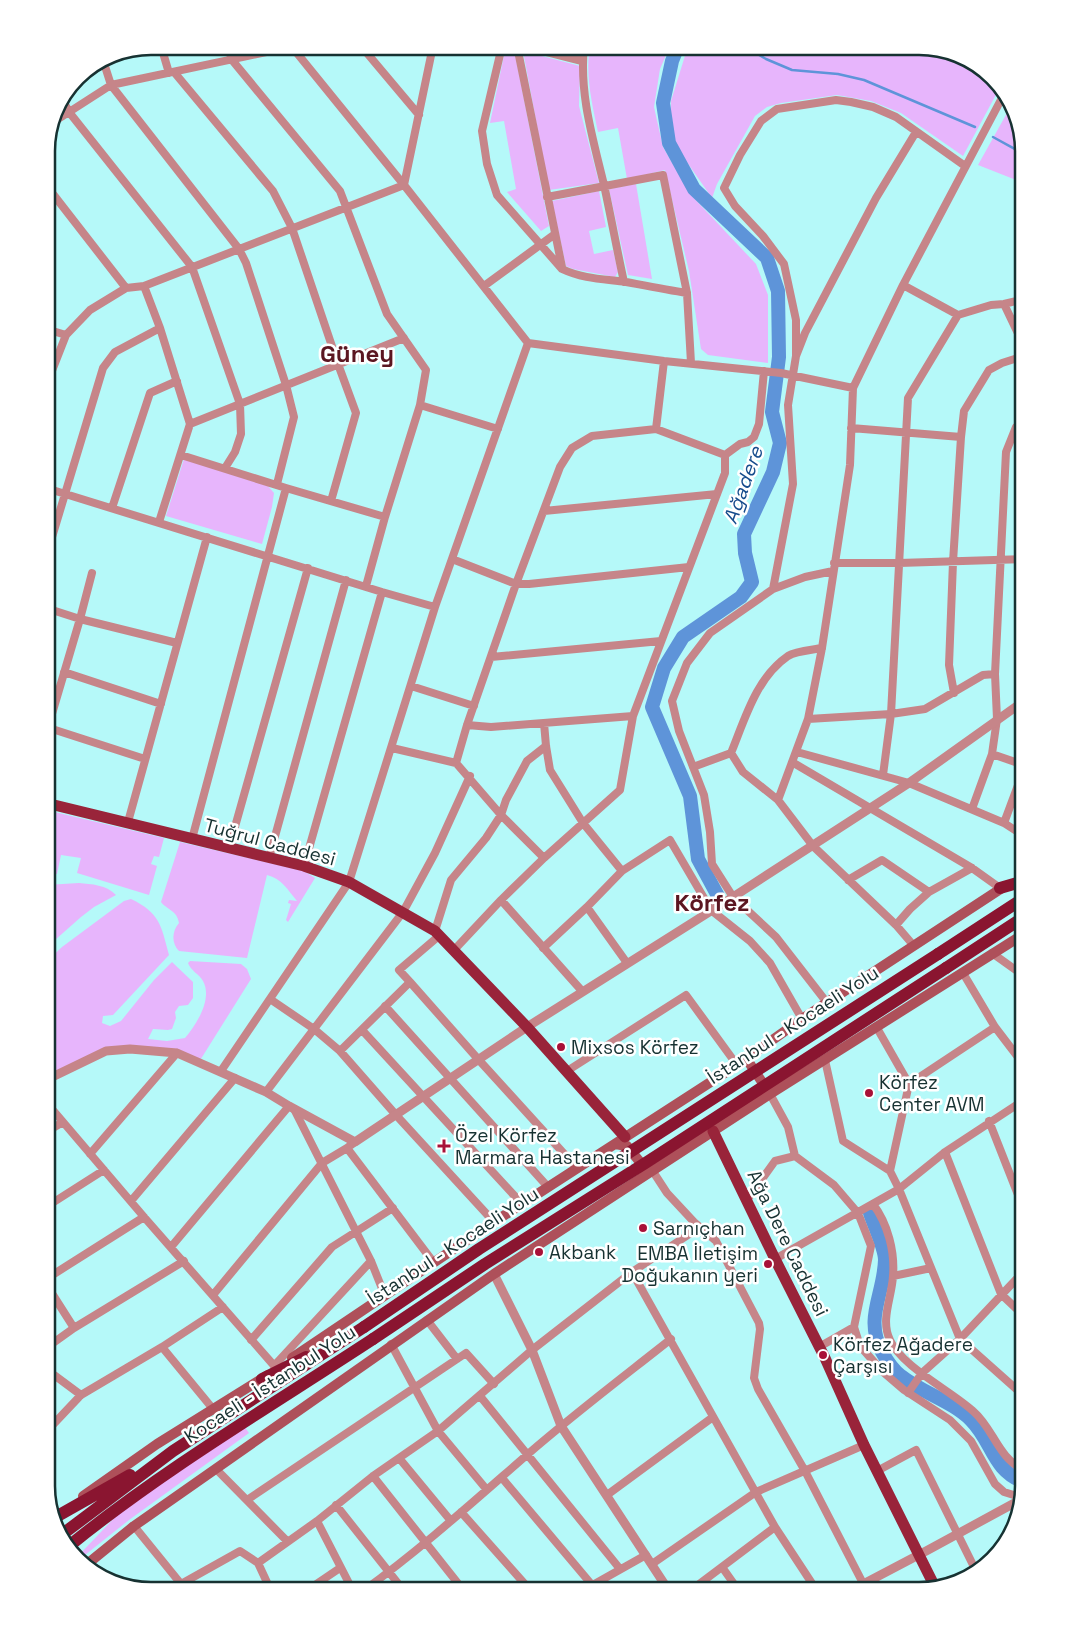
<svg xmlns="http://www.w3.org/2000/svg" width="1070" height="1637" font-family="'Space Grotesk',sans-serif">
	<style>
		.green { fill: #e7b5fc }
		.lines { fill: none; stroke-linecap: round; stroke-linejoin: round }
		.stream { stroke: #5e94d9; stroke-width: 2.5 }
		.river { stroke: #5e94d9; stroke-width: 14 }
		.minor { stroke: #c68589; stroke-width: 8 }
		.tertiary { stroke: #c68589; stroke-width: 9 }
		.secondary { stroke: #ae505a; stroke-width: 10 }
		.primary { stroke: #99243a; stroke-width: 11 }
		.trunk { stroke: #8a1530; stroke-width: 12 }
		.trunk-bridge { stroke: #8a1530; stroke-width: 12 }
		.poi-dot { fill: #a81138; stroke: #fff; stroke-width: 2 }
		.labels { text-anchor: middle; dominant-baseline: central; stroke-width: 5; stroke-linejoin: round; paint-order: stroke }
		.street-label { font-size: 19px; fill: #173232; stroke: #fff }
		.poi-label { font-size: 19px; fill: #173232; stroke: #fff; text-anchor: start }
		.water-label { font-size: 20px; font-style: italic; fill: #164c8c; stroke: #fff }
		.district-label { font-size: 24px; font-weight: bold; fill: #5b1621; stroke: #fff }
		.rim { fill: none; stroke: #173232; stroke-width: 2.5 }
	</style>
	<rect width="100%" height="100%" fill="#b5f9f9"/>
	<path class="green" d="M506 46 514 49 549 226 541 231 507 192 516 189 504 121 490 123Z
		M590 46H670L660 69 654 107 663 147 690 194 756 264 768 295V363L708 355 701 349 689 271 665 170 627 179 618 128 598 132C592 104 585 75 590 46Z
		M688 46H926L978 65 999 89 963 156 901 113 871 101 837 95 781 103 767 107 755 116 717 184 712 198 675 145 671 124V101Z
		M523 51 580 66 579 106 599 183 549 190Z
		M1012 104 1024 151V183L978 165Z
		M636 184 652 279 628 275 609 189Z
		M599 191 606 227 589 231 594 254 613 250 618 272 615 277 573 269 566 266 552 201Z
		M184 459 268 486 274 493 272 507 262 544 166 516Z
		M46 810 164 838 159 857 154 856 151 864 157 866 149 895 77 873 81 858 61 855 57 874 46 875Z
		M180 842 304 871 315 878 288 922 286 920 291 904 288 903 289 900 297 901C287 889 282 879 267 875L247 958 179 951C171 943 172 931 179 923 177 910 167 910 161 902Z
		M79 883C91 884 107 885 116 895L94 907 81 917 46 948V885Z
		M131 899C160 913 161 925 169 955L113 1015 103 1016 102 1023 110 1026 121 1021 154 980 172 962 193 982V998L188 1005 179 1006 175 1012 176 1018 172 1029 168 1030 153 1029 148 1039 167 1041 185 1038C196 1025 213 999 203 981 199 974 191 971 188 963L190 961 241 964 247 969 251 979 199 1062 177 1053 106 1051 46 1080V962L62 947 124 901Z
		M244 1426 249 1433 129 1520 80 1559 78 1556 119 1513Z"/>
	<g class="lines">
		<path class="stream" d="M744 46 766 59 792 70 838 74 864 80 975 127
			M993 137 1024 154"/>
		<path class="river" d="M678 46 672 61 663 103 669 143 694 189 767 258 778 291 779 357 772 412 780 443 773 472 744 534 745 553 752 582 741 597 683 637 664 668 652 707 690 796 698 859 718 896
			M870 1213C874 1226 885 1248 885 1260 884 1295 864 1318 882 1352 887 1361 893 1370 901 1376 922 1393 952 1401 971 1420 993 1442 992 1470 1024 1482"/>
		<path class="minor" d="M161 46 169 73
			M227 46 232 60 340 191 387 314 426 370 420 405 385 517 366 586
			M361 46 419 115
			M502 46 482 131 487 164 497 195 562 269C583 279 604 279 626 282 647 286 667 290 687 293
			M517 46 562 267
			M523 46 582 61
			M584 46C579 94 593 139 604 185 611 217 617 250 624 282
			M103 60 111 85 239 249 246 263 286 385 294 417 277 484
			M174 72 273 191 292 228 338 364 356 413 331 501
			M62 99 69 112 192 267 240 404 241 434 235 452 225 468
			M52 123 111 85 295 46
			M46 185 126 288
			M547 197 663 175 687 293 691 363
			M46 202 55 197
			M903 285 958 315 991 305 1004 304 1024 299
			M144 286 160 328 190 424 159 522
			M484 286 555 234
			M1004 304 1024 346
			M46 329 66 335
			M528 343 664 361 781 373 853 388
			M796 356V320L784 264 763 236 735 206 724 188 740 155 761 121 777 109 836 100 851 102 873 107 896 117 965 166
			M46 386 66 335 90 310 126 288 144 286 404 185 292 47
			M420 405 498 429
			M190 424 404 338
			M851 428 961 437
			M656 429 664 361
			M181 455 286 488 385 517
			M725 455 740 444 748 442 754 437 759 424 764 371
			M46 488 382 592 435 607
			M112 508 150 393 177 381
			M544 511 717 494
			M46 557 103 368 115 352 160 328
			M452 559 516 584H529L689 567
			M834 563H899L1024 559
			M773 589 793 484 788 405 796 356 805 333 876 198 916 132
			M46 608 80 619 177 643
			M491 657 661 641
			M64 672 161 704
			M411 686 474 706
			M954 693 949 665 953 562 961 437 964 411 989 370 1002 363 1024 356
			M808 719 891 714 925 709 983 675 995 674
			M544 723 546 746 550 770 583 823 622 871
			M467 725 491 727 633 716
			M46 727 145 759
			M46 734 80 619 92 573
			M392 748 456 763 501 815 544 858
			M797 752 909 783 1004 823 1024 836
			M992 754 1024 765
			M792 762 972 868 1000 888
			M693 767 731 753
			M883 775 891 714 908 398 958 315
			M778 800 743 772 731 753C745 719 756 678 788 656 796 651 812 650 822 648
			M972 809 992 754 997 719 995 674 1006 452 1016 427 1024 420
			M128 822 207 537
			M1004 823 1024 769
			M192 839 286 488
			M229 848 308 568
			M269 858 346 580
			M304 866 382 592
			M848 880 882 860 929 892
			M501 900 582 991
			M896 925 910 909 929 892 972 868
			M435 931 451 880 486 838 501 815 506 800 527 761 546 746
			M914 946 896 925 813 846 778 800 808 719 822 648 850 465 853 388 903 285 1004 94
			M543 948 587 907
			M455 949 501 900 544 858 620 790 633 716 725 473V455L656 429 592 436 572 448 560 467 516 584 467 725 456 763
			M992 953 1024 976
			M627 963 587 907 622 871 670 840 711 910 750 941 770 963 802 1019
			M963 973 995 1027 1024 1065
			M410 982 399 970 440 935
			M270 999 314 1029 340 1051 396 1115 494 1222
			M828 1004 776 937 733 897 712 864 710 832 704 795 679 731 672 701 687 663 710 633 773 589 805 577 833 571
			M385 1006 548 1187
			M877 1028 909 1084 890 1171 899 1189 960 1339 1024 1396
			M362 1030 522 1204
			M340 1051 410 982 478 1059 577 1168
			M825 1060 843 1141 890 1171
			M221 1071 349 882 435 607 528 343 404 185 433 46
			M567 1071 686 995 737 1065
			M909 1084 995 1027
			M266 1092 403 912 435 853 470 776
			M770 1094 788 1127 795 1156
			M46 1102 144 1217 277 1369
			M294 1109 371 1261 385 1296
			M989 1121 1024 1210
			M46 1132 63 1122
			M347 1148 434 1263
			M945 1152 1001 1294 1024 1316
			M90 1154 177 1053
			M652 1170 667 1193 694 1222 716 1241 759 1323 760 1329 754 1378 758 1389 805 1471 867 1591
			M747 1200 775 1161 795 1156 834 1185 858 1213 871 1246 854 1327 860 1346 883 1372 904 1390 950 1420 971 1441 995 1484 1004 1492 1020 1497
			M131 1201 235 1078
			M873 1204C888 1224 895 1252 893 1276 892 1297 880 1320 890 1340 902 1367 950 1390 973 1411 994 1429 997 1457 1024 1470
			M46 1207 104 1170
			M171 1247 289 1106
			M775 1259 899 1189 945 1152 1024 1100
			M632 1272 700 1227
			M893 1276 931 1268
			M46 1279 144 1217
			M46 1284 74 1328
			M213 1295 322 1163 347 1148 355 1142
			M427 1320 457 1359
			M251 1340 332 1247 393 1208
			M391 1344 438 1431 487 1490
			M162 1347 213 1409
			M819 1347 854 1327
			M46 1348 74 1328 184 1261
			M274 1366 371 1261
			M46 1369 81 1395
			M908 1393 922 1373 960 1339 1024 1271
			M480 1396 620 1569
			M46 1432 81 1395 162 1347 223 1307
			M399 1458 451 1521
			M216 1469 287 1541
			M877 1471 916 1450 976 1571
			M373 1476 464 1591
			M502 1478 592 1585
			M607 1495 713 1417
			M247 1500 466 1353 494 1384
			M336 1505 404 1591
			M461 1512 531 1591
			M317 1521 353 1591
			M134 1526 181 1584
			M258 1563 317 1521 373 1476 438 1431 532 1350 632 1272 775 1527 817 1591
			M652 1564 756 1492 864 1445
			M722 1567 739 1591
			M171 1591 181 1584 240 1551 258 1563 271 1591
			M306 1591 340 1568
			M363 1591C421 1549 474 1501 528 1454 574 1414 623 1377 671 1339
			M582 1591 646 1555
			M690 1591 775 1527"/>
		<path class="tertiary" d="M46 1080 106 1051 130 1049 177 1053 266 1092 289 1106 355 1142 527 1027 733 897 909 783 1024 701
			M494 1274 532 1350 561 1426 669 1591
			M850 1591 928 1550 1020 1500"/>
		<path class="secondary" d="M746 1058 768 1091
			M615 1144 627 1146 644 1167V1171
			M292 1358 494 1222 737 1065 802 1019 1005 886
			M83 1496 157 1444 268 1375
			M86 1565 134 1526 494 1274 770 1094 1024 934"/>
		<path class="primary" d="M46 803 304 866 349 882 435 931 527 1027 625 1137
			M713 1131 775 1259 825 1358 864 1445 935 1587"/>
		<path class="trunk" d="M1000 888 1024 881
			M938 954 1024 898
			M946 968 1024 917
			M262 1379 306 1357
			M54 1518 130 1475
			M60 1536 173 1451 364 1327
			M69 1546C164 1469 271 1406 373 1339"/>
		<path class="trunk-bridge" d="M364 1327 479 1249 938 954
			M373 1339 485 1264 647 1162 946 968"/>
	</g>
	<g class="poi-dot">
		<circle cx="561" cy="1047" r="5"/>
		<circle cx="869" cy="1093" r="5"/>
		<path d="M441.5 1138.5h5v5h5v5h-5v5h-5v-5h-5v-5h5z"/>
		<circle cx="643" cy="1228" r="5"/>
		<circle cx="539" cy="1252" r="5"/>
		<circle cx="768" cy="1264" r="5"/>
		<circle cx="823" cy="1355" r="5"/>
	</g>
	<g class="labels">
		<g class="street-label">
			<text transform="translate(270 842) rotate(15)">Tuğrul Caddesi</text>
			<text transform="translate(793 1025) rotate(-33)">İstanbul - Kocaeli Yolu</text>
			<text transform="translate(788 1243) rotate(64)">Ağa Dere Caddesi</text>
			<text transform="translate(453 1246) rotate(-33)">İstanbul - Kocaeli Yolu</text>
			<text transform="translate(270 1384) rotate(-33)">Kocaeli - İstanbul Yolu</text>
		</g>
		<g class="poi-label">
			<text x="571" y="1047">Mixsos Körfez</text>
			<text x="879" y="1082">Körfez<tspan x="879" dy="22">Center AVM</tspan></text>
			<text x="455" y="1135">Özel Körfez<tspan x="455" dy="22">Marmara Hastanesi</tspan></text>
			<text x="653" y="1228">Sarnıçhan</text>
			<text x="549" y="1252">Akbank</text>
			<text x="758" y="1253" text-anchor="end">EMBA İletişim<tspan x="758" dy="22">Doğukanın yeri</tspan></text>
			<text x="833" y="1344">Körfez Ağadere<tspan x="833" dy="22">Çarşısı</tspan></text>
		</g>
		<g class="water-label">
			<text transform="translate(743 485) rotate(-70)">Ağadere</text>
		</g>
		<g class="district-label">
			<text x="357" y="353">Güney</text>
			<text x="712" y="902">Körfez</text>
		</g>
	</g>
	<path d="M0 0H1070V1637H0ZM151 55H919A96 96 0 0 1 1015 151V1486A96 96 0 0 1 919 1582H151A96 96 0 0 1 55 1486V151A96 96 0 0 1 151 55Z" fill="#fff" fill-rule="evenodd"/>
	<path class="rim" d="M151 55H919A96 96 0 0 1 1015 151V1486A96 96 0 0 1 919 1582H151A96 96 0 0 1 55 1486V151A96 96 0 0 1 151 55Z"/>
</svg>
